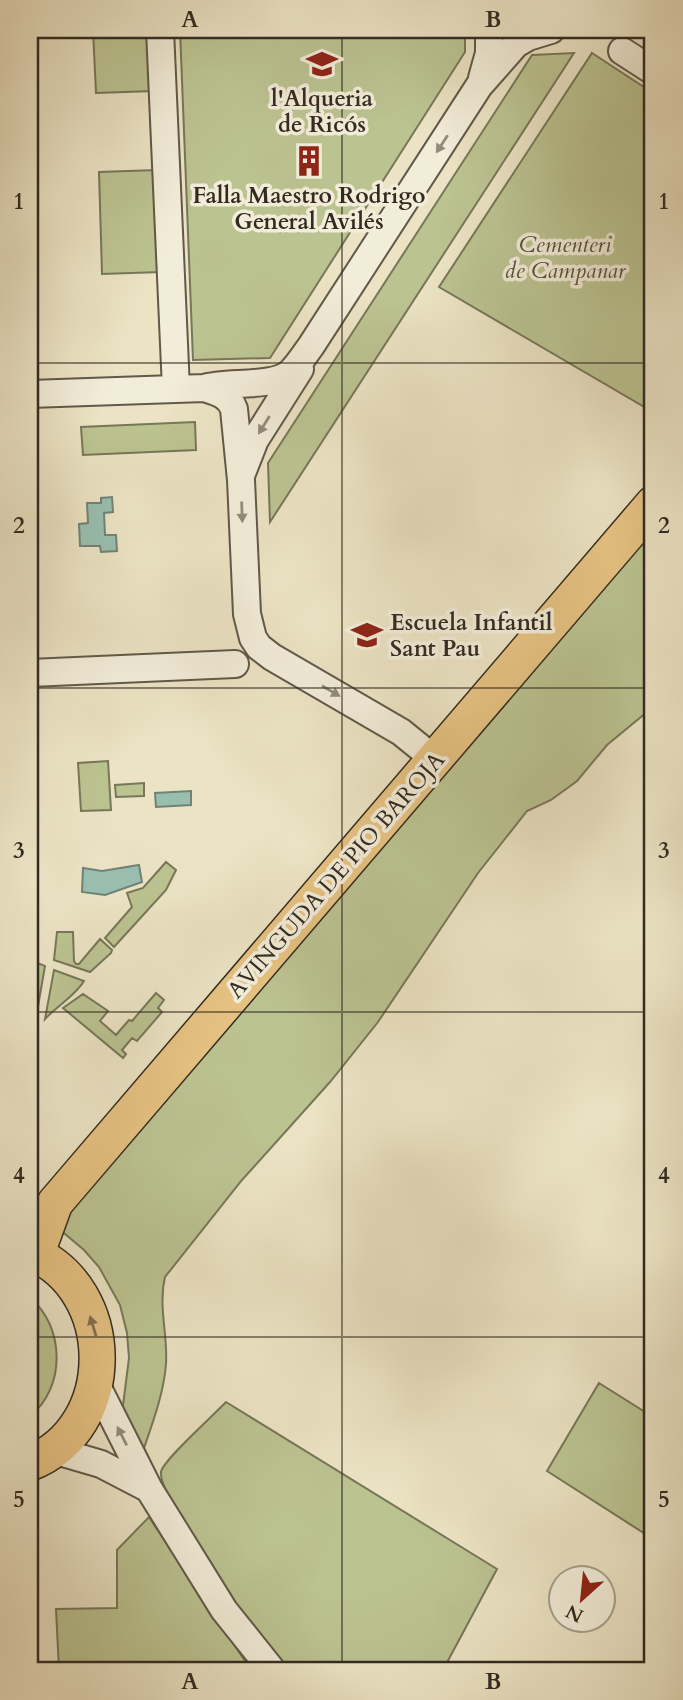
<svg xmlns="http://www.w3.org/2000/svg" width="683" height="1700" font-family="Cardo,serif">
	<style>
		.green { fill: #bbc391; stroke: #777759; stroke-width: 2 }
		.water { fill: #99beb0; stroke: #708377; stroke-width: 2 }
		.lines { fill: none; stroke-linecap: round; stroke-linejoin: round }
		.minor-casing { stroke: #61594a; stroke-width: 30 }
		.major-casing { stroke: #332b21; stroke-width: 38 }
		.minor { stroke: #f2edd9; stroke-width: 26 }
		.major { stroke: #e6c282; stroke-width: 35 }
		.oneway { fill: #928c7d }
		.oneway2 { fill: #846f4d }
		.grid { fill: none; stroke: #332b21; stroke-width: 2; stroke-opacity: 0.55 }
		.labels { text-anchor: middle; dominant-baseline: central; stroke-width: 7; stroke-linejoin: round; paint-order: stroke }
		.poi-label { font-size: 23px; font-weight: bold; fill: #332b21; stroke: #f2edd9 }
		.park-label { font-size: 23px; font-style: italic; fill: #55513d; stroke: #f2edd9 }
		.street-label { font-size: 23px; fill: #332b21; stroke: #f2edd9 }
		.neatline { fill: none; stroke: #332b21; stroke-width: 2.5 }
		.grid-label { font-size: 23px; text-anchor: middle; font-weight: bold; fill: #332b21 }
	</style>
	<rect width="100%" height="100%" fill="#ebe3c4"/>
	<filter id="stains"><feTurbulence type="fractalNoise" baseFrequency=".00286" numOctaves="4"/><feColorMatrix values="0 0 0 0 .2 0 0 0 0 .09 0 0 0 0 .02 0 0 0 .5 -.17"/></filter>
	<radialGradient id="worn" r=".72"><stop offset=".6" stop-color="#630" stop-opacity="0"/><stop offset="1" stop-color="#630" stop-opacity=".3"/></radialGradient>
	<path class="green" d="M93 30H150L153 91 96 93Z
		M180 30H465V52L270 358 193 360Z
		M574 53 270 522 268 463 532 55Z
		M592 53 653 93V412L439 287Z
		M157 170 161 272 102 274 99 172Z
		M195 422 196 450 83 455 81 427Z
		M653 515V707L607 745 577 781 551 800 527 811 478 873 378 1022 330 1082 242 1180 165 1277C158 1306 168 1335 166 1364 164 1392 153 1422 144 1448L152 1467 122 1413 129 1358 127 1333 120 1305 99 1267 84 1250 58 1228 60 1210Z
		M108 761 111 810 81 811 78 763Z
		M144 783V796L116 797 115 785Z
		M166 862 176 870 166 890 114 947 105 938 132 907 127 893 143 888Z
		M57 932H73L74 961 76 964H79L100 939 112 950 111 953 90 972 54 960Z
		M30 956H32L33 961 45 966 37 1012 30 1006Z
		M54 970 84 981C76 995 58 1005 45 1019Z
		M156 993 164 1000 158 1008 162 1012 137 1041 132 1038 122 1050 126 1054 123 1058 63 1008 83 994 108 1011 100 1021 116 1035 129 1020 132 1021Z
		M30 1298C65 1326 66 1388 30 1416Z
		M599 1383 653 1417V1539L547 1471Z
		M226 1402 497 1569 443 1670H285C269 1653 254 1635 241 1616 226 1596 158 1491 161 1472 162 1461 215 1414 226 1402Z
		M149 1517 251 1670H59L56 1609 117 1608V1550Z"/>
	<path class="water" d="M112 497 113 512 104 513 105 535H116L117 551 101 552 100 546H80L79 524 88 523 87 503H101V498Z
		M191 791V805L156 807 155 793Z
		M139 865 142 882 105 895 82 892 83 868 102 871Z"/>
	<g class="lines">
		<defs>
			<path id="minor" d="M160 30 176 389
				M622 51 653 71
				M482 78 489 53V30
				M204 388C217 392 229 395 234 409L241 480 247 614 253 638 259 647 272 657 401 732 422 749
				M30 394 204 388C228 381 275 388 291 372 299 364 305 354 311 346L479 86 516 44 528 37 551 30
				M242 473 255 440 300 369
				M30 673 235 664
				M96 1384 149 1489 224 1610 272 1670
				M53 1450 101 1464 149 1489"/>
			<path id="major" d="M30 1252C119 1288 120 1428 30 1463
				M36 1255 55 1203 653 504"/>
		</defs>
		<use href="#minor" class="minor-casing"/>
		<use href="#major" class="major-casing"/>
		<use href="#minor" class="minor"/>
		<use href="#major" class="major"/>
	</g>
	<defs><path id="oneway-solid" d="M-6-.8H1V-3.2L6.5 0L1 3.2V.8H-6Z" transform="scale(1.75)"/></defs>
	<g class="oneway">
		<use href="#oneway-solid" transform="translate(442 144) rotate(123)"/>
		<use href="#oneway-solid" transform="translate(264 425) rotate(122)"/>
		<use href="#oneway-solid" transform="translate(242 512) rotate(88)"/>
		<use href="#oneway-solid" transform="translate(331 691) rotate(30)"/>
		<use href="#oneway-solid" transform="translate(122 1436) rotate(-117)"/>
	</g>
	<use class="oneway2" href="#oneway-solid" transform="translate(93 1326) rotate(-107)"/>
	<path class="grid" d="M342 30V1670M30 363H653M30 688H653M30 1012H653M30 1337H653"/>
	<defs>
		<symbol id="school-bare" viewBox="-9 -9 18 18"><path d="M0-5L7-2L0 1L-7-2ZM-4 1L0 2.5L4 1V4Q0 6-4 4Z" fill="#8f2418" stroke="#f2edd9" stroke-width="2.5" paint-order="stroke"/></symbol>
		<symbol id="building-bare" viewBox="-9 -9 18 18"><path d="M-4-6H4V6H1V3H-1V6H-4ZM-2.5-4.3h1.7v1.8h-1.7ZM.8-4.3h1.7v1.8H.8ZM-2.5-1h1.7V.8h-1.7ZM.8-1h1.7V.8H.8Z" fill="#8f2418" stroke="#f2edd9" stroke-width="2.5" paint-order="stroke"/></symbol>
	</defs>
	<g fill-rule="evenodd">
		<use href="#school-bare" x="300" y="42" width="44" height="44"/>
		<use href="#building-bare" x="287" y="139" width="44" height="44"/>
		<use href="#school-bare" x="345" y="613" width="44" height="44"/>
	</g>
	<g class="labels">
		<g class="poi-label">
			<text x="322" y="98">l'Alqueria<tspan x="322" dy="26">de Ricós</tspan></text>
			<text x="309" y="195">Falla Maestro Rodrigo<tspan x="309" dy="26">General Avilés</tspan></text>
			<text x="390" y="622" text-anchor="start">Escuela Infantil<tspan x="390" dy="26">Sant Pau</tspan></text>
		</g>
		<g class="park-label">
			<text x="565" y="244">Cementeri<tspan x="565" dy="26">de Campanar</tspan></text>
		</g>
		<g class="street-label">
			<text transform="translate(336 875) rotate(-49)">AVINGUDA DE PIO BAROJA</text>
		</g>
	</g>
	<rect width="683" height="1700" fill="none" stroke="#ebe3c4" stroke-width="77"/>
	<g transform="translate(582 1599) rotate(207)"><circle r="33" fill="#f2edd9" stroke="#a69f8f" stroke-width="2"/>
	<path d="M0-5L12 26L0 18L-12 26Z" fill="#8f2418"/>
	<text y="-10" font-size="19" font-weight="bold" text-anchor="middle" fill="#332b21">N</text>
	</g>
	<rect x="38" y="38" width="606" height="1624" class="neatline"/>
	<g class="grid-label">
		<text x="190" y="27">A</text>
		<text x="493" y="27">B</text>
		<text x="19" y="209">1</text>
		<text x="664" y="209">1</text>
		<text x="19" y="533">2</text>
		<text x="664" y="533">2</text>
		<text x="19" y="858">3</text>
		<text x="664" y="858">3</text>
		<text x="19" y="1183">4</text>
		<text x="664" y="1183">4</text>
		<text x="19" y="1507">5</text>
		<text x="664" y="1507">5</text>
		<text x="190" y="1689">A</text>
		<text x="493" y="1689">B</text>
	</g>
	<rect width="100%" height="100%" filter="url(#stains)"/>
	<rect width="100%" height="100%" fill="url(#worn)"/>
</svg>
